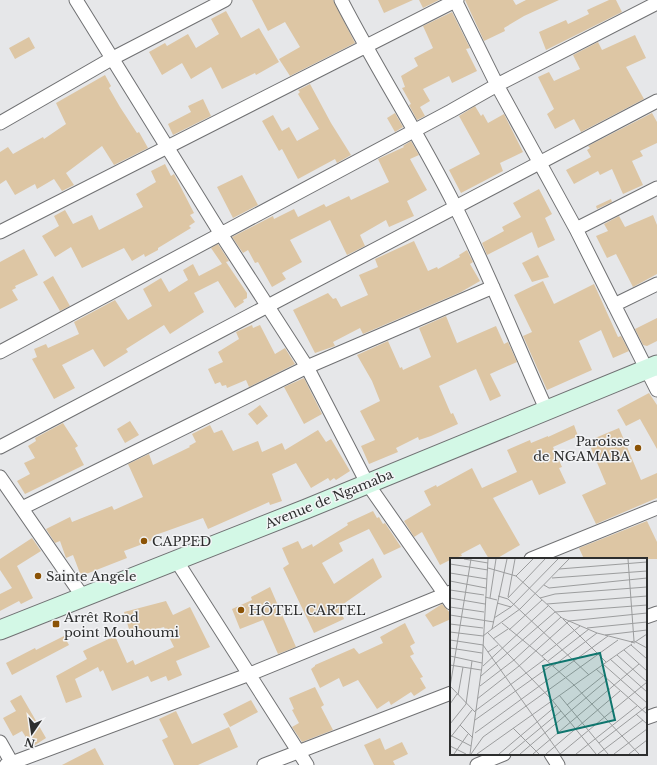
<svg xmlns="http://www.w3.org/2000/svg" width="657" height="765" font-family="'Libre Baskerville',serif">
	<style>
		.building { fill: #ddc6a4 }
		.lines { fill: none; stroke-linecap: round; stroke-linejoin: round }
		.street-casing { stroke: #707173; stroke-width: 15 }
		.secondary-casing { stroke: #707173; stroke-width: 21 }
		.street { stroke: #fff; stroke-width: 13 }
		.secondary { stroke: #d3f8e6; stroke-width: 19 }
		.poi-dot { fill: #8b5306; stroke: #f3f4f6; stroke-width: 1.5 }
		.labels { text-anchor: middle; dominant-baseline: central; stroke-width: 3; stroke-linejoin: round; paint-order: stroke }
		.poi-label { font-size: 13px; fill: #2d2e2e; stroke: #f3f4f6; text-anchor: start }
		.street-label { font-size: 13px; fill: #2d2e2e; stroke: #f3f4f6 }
		.inset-road { fill: none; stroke: #9c9d9e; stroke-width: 1 }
		.view { fill: #0f766e; fill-opacity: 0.15; stroke: #0f766e; stroke-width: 2 }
		.inset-edge { fill: none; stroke: #2d2e2e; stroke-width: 2 }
	</style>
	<rect width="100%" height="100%" fill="#e6e7e9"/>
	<path class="building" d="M252 0H333L355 43 290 76 279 59 300 47 285 22 268 31Z
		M378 0H413L384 13Z
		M419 0H439L423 8Z
		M465 0H513L516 5 526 0H559L524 16 504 28 505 31 484 41Z
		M609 0H616L622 12 546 50 539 32 566 20 568 24 589 14 587 10Z
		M226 11 241 38 259 28 279 62 256 75 255 73 222 89 211 67 191 79 182 63 162 75 149 52 165 43 167 46 188 34 196 48 219 34 211 19Z
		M452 12 470 48 466 49 477 71 452 83 449 76 423 89 430 101 420 107 425 116 417 120 409 105 411 104 402 88 405 87 401 76 418 66 414 58 433 48 423 26Z
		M635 35 646 58 626 67 644 99 581 132 574 119 555 129 547 114 554 109 538 77 549 72 554 81 580 69 573 55 598 42 602 50Z
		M29 37 35 48 15 59 9 48Z
		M105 75 111 86 109 88 120 107 137 133 139 132 148 148 114 165 102 146 66 173 74 185 62 191 54 179 37 189 35 184 15 195 6 180 0 184V152L8 147 13 154 43 137 44 139 66 124 56 103Z
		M310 84 331 123 351 155 337 163 335 159 298 179 282 149 279 151 262 121 273 115 282 131 289 127 297 141 319 129 298 94 300 92 298 90Z
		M203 99 211 116 173 135 168 124 191 112 188 106Z
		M475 106 481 116 483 114 488 123 504 114 523 152 500 163 503 171 461 193 449 170 480 154 459 116Z
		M395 113 403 127 395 132 387 118Z
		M652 113 657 122V143L640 151 643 156 632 161 643 185 623 194 612 169 600 175 598 171 574 184 566 170 591 157 587 150 590 148 588 146Z
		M411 141 419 155 410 159 427 190 407 201 414 216 389 227 386 220 360 235 365 246 347 255 330 220 290 240 302 262 282 273 286 279 272 287 258 262 255 263 248 250 243 253 232 237 265 220 273 216 274 219 294 209 298 217 324 204 326 207 349 196 351 200 389 182 378 159 404 147 403 146Z
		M165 164 171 176 174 174 194 213 190 215 195 222 189 226 191 228 158 248V250L145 257 144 254 132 261 124 248 82 268 71 247 55 257 42 236 59 226 54 216 65 210 73 224 92 215 99 230 143 207 136 194 156 182 151 171Z
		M242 175 258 205 233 218 217 187Z
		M539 189 552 214 545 218 555 240 538 248 532 232 487 255 482 243 504 231 502 227 521 217 513 203Z
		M611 199 612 202 597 209 596 206Z
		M653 215 657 225V274L633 287 616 254 607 258 596 236 608 231 604 224 619 216 625 227Z
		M414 241 428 271 437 267 438 269 460 257 459 255 467 250 473 262 470 264 480 281 461 292 363 334 360 328 333 342 335 346 315 353 293 310 328 293 333 299 336 298 341 307 368 295 359 275 378 267 375 259Z
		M218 244 229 261 226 262 247 293V298L243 300 244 302 235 308 218 281 194 293 204 312 170 334 164 325 126 349 128 352 104 367 93 349 62 365 75 388 54 399 32 359 37 357 34 349 46 344 48 348 79 334 74 322 115 300 128 320 152 306 143 289 161 278 169 292 188 280 183 270 193 264 199 276 222 264 211 248Z
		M24 249 38 275 15 286 16 288 12 290 18 300 0 309V262Z
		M538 255 549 277 532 282 522 263Z
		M53 276 70 306 60 311 43 282Z
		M543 281 554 304 594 284 618 337 621 336 629 351 613 358 601 330 579 341 592 370 547 390 523 336 532 332 514 295Z
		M446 316 457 343 496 326 504 344 508 342 517 362 490 374 501 396 490 401 476 369 439 386 451 414 453 413 458 424 431 436 419 440 418 437 396 448 398 452 369 464 361 446 375 440 360 411 380 401 372 381 357 355 388 341 400 368 402 367 403 370 431 357 419 328Z
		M657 318V341L647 346 643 345 635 329Z
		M252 325 253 328 260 325 275 354 285 348 295 364 249 387 246 380 227 388 226 385 222 386 220 382 215 384 208 369 223 362 218 352 239 339 236 332Z
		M304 378 322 414 304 424 284 387Z
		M649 393 657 405V449L640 419 626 426 617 410Z
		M260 405 268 416 257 425 248 414Z
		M130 421 139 435 125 443 117 429Z
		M63 423 78 446 75 448 84 465 25 494 17 481 30 474 24 463 35 458 28 446 36 441 35 438Z
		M210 425 214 433 222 430 233 451 258 441 262 452 282 443 285 450 318 430 326 442 331 439 350 471 336 480 334 478 330 481 328 478 311 488 296 463 272 474 282 501 270 505 269 502 208 529 203 518 164 532 155 535 156 539 124 551 127 558 81 576 73 555 66 558 60 541 55 543 46 529 70 517 72 522 112 506 114 510 143 497 128 464 149 454 153 465 190 447 189 446 196 442 192 434Z
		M574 425 578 436 553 447 562 467 559 468 566 483 539 495 532 480 493 498 520 545 496 559H489L480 544 461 554 462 556 451 559V562L450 560 440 565 422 532 414 537 404 521 431 505 424 491 436 485 437 487 472 468 482 488 517 472 507 450 530 440 531 443 548 436V437Z
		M619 428 641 480 657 473V498L596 524 582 495 606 484 588 441Z
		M373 511 377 518 379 517 383 524 385 523 401 547 384 555 369 529 339 543 343 551 322 563 334 584 373 558 382 577 339 607 344 619 314 633 283 568 289 564 282 548 298 541 302 549 312 544 313 547 348 525 347 523Z
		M647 521 657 542V559H584L579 548Z
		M32 538 41 551 17 566 33 598 21 604 19 601 0 611V594L12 588 0 570V559Z
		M270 587 296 647 278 654 263 620 240 629 232 609 252 600 251 597Z
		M166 601 173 615 190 607 210 647 176 661 182 675 168 681 166 676 151 682 148 676 112 691 103 670 100 672 98 667 75 679 82 697 66 703 56 676 87 659 83 651 115 636 127 663 133 660 135 665 174 647 164 627 131 636 124 612Z
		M442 604 451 614V619L433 627 425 615Z
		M405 623 415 643 410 646 414 654 410 656 423 677 420 678 426 688 414 696 411 692 391 705 389 701 377 709 358 680 343 687 339 678 320 688 311 669 315 666V665L354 648 359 654 383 643 380 637Z
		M64 636 69 645 12 675 6 663 35 648 36 650Z
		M315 687 324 705 321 707 333 730 302 742 292 727 299 723 292 710 294 709 289 698Z
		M21 695 46 738 32 747 22 731 13 736 3 718 16 711 10 701Z
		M251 700 258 712 230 727 223 714Z
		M176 711 192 744 229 727 238 747 198 765H174L162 740 168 737 159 719Z
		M380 738 385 750 402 742 408 754 393 761 395 765H374L364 745Z
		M95 748 104 765H62Z"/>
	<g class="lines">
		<defs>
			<path id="street" d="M76 0 221 234 307 367 367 483 451 603
				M341 0C377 70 420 136 455 206 489 273 516 343 547 411
				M455 0 497 85 576 229 657 390
				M0 123 113 58 225 0
				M576 229 657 188
				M0 232 457 0
				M614 305 657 284
				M0 352 451 111 497 85 657 3
				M0 447 657 101
				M0 477 83 597
				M22 508 307 367 493 287
				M531 559 657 508
				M176 560 307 765
				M646 617 657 613
				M646 718 657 714
				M0 742 13 765
				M551 754 558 765
				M6 765 250 674 451 592
				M264 765 451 693
				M477 765 504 754"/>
			<path id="secondary" d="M0 630 306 509 657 365"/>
		</defs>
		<use href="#street" class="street-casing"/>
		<use href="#secondary" class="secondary-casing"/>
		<use href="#street" class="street"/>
		<use href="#secondary" class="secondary"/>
	</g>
	<g class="poi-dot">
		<circle cx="638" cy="448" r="4"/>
		<circle cx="144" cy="541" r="4"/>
		<circle cx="38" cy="576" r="4"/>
		<circle cx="241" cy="610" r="4"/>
		<rect x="52" y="620" width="8" height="8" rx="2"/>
	</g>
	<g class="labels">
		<g class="poi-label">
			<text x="630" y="441" text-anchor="end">Paroisse<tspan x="630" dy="15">de NGAMABA</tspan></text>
			<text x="152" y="541">CAPPED</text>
			<text x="46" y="576">Sainte Angele</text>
			<text x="249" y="610">HÔTEL CARTEL</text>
			<text x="64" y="617">Arrêt Rond<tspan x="64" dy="15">point Mouhoumi</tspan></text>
		</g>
		<g class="street-label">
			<text transform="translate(329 499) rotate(-22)">Avenue de Ngamaba</text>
		</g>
	</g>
	<g transform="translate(450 558)">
		<rect width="197" height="197" fill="#e6e7e9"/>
		<path class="inset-road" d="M14 1 38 5M178 1 184 83M0 6 38 12M38 10 66 18 112 60 119 63 197 55M109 11 197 4M0 15 37 21M66 18 83 1M102 20 197 13M0 23 36 30M94 27 99 30 197 20M0 32 34 37M48 38 58 41 139 117M35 39 47 42M58 39 65 1M0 40 35 46M40 40 46 1M58 40 95 1M90 40 105 36 197 29M47 45 61 49M97 46 197 38M0 49 34 54M0 57 44 64M44 60 61 49 108 1M113 61 156 104M52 65 86 93M0 66 33 70M137 70 197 64M42 71 70 51 119 1M59 72 92 42M0 74 33 78 42 71 57 1M38 75 102 142 146 196M155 77 197 72M43 81 58 71M0 82 33 87 110 196M185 84 197 76M185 85 181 84 184 83 197 90M181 87 197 101M0 90 32 95M174 92 197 113M86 93 124 127 189 196M38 94 48 87M0 98 32 105M92 98 130 68M160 101 197 134M98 103 139 71M153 106 197 145M0 107 31 112M33 108 98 48M103 108 147 75M146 111 197 156M31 118 105 54 197 47M30 128 64 102 111 59M0 129 21 1M1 129 25 154M8 137 13 109M109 137 158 196M27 141 69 108 119 63 147 75 182 84M0 146 7 136M117 147 153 118M25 153 95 101M186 156 197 166M25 162 102 107M0 166 16 146 22 103M10 167 23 180M63 170 89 196M25 175 158 78M0 177 21 188M0 180 22 152M149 185 197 148M0 188 16 196M4 196 18 176M20 196 32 108 38 1M21 196 33 179 168 82M27 196 182 86M49 196 106 148M59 196 111 153M70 196 157 122M83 196 189 106M96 196 170 133M110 196 197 124 167 97M126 196 187 148M148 196 193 162M164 196 197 171M179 196 197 182"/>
		<path class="view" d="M150 95 165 162 108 175 93 108Z"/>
		<rect width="197" height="197" class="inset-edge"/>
	</g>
	<g transform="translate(32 733) rotate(193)" stroke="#f3f4f6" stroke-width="3" paint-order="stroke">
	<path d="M0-3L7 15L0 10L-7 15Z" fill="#2d2e2e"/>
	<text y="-6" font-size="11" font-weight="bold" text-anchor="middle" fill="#2d2e2e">N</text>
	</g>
</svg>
